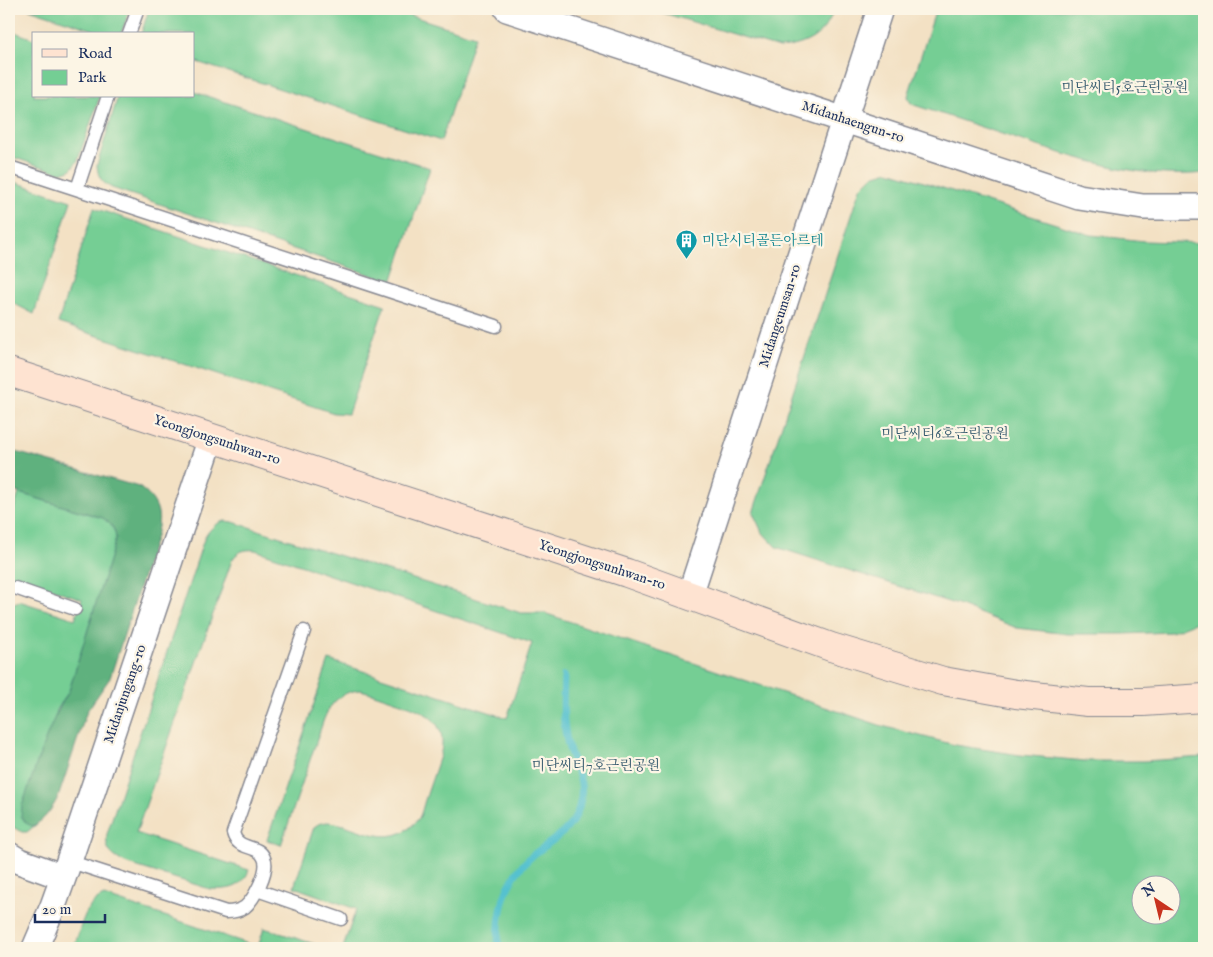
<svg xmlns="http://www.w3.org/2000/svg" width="1213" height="957" font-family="'IM FELL English','Noto Serif KR',serif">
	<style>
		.green { fill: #74ce94; stroke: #487e79; fill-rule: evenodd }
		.forest { fill: #5fb17e; stroke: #3d706e }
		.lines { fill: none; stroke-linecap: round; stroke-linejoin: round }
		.stream { stroke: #55c1cf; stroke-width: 7 }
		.lane-casing { stroke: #878891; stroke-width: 15 }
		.street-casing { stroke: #878891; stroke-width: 28 }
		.secondary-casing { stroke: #878891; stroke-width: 30 }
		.lane { stroke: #fff; stroke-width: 12 }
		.street { stroke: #fff; stroke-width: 25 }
		.secondary { stroke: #fee3d1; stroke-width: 28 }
		.labels { text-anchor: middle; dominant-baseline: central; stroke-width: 4.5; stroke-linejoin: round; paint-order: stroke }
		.park-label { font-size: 14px; fill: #31576c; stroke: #fcf5e5 }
		.street-label { font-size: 14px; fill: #1b2f5e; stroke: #fcf5e5 }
		.culture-label { font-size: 14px; fill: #0d838f; stroke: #fcf5e5; text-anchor: start }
	</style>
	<rect width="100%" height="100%" fill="#fcf5e5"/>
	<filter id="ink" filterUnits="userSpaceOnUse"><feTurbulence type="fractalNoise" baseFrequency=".02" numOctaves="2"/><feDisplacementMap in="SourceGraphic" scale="10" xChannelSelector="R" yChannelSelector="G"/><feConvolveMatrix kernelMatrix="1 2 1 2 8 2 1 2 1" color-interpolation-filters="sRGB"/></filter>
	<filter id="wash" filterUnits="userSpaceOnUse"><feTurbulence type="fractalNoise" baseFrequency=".0096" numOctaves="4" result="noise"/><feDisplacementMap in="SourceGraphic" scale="20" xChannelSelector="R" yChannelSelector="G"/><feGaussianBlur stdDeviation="1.12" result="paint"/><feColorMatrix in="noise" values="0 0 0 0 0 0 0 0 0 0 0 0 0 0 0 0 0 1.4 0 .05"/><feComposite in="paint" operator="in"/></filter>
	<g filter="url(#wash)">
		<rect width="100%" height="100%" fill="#f3e1c4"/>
		<path class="green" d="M29 9H130L121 34H106Z
			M149 9H390L475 36 441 141 194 61V34H141Z
			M650 9H834C825 36 806 46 779 48Z
			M936 9H1204V173C1149 179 1097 164 1044 148 1001 134 958 119 914 105L910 102 908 96Z
			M9 30 34 39V96H100L77 162 70 170 61 173 9 156Z
			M194 92 430 168 392 282 112 188C101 182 98 177 97 165L118 96H194Z
			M889 171 1091 235 1144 241 1204 243V619L1172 632 1124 634H1068L1017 628 958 605 776 547 762 532 753 513 860 188 872 176Z
			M9 180 71 201 34 314 9 301Z
			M94 208 385 305 348 414 334 413 58 323Z
			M19 493 103 518C111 524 115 528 116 539L69 691 57 710 32 826 37 824 27 832H22L9 825V610L12 604 19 601 75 619 82 599 9 575V524Z
			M224 521 233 522 521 613H544L882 726 955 745 1020 755 1085 761H1144L1204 757V948H343L356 909 294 887 314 827C335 808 376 852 408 829 412 826 416 822 419 818 422 813 423 806 425 800 430 785 435 771 440 756 450 721 423 710 395 701 383 697 372 693 361 690 342 691 331 702 324 719L281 845 267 840 329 660 507 718 532 643 255 550C244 549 238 551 232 560L136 833 249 870C242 889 228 890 210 889L125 863C111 855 105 851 107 834L204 539C209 530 214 524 224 521ZM1140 884H1170V914H1140Z
			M104 896 258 947 264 928 327 948H73C82 929 82 905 104 896Z"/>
		<path class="forest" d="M9 450 139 487C158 501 162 513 156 536L110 678 87 711 59 795C54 806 44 822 32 826L26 823 21 816 22 806C36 767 47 726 69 691L116 538C115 528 111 524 103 518L9 490Z"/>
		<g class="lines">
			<path class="stream" d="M498 948C498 911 503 881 533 855 550 841 573 831 579 807 587 779 574 770 568 745 562 723 563 699 564 676"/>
		</g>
	</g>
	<g filter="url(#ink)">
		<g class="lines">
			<defs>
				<path id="lane" d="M129 34 138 9
					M9 167 496 326
					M77 189 108 96
					M9 589 15 588 75 609
					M68 861 226 912C233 912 239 911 245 907 254 899 270 870 264 858 258 843 238 852 233 833L304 631
					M257 890 341 919"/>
				<path id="street" d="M507 9 1079 197 1143 207H1204
					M690 595 880 9
					M9 855 19 861 63 877
					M35 948 53 906 67 867 211 438"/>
				<path id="secondary" d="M9 372 627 573 831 647 943 681 1016 694 1088 702H1143L1204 698"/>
			</defs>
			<use href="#lane" class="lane-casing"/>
			<use href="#street" class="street-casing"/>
			<use href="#secondary" class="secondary-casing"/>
			<use href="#lane" class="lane"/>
			<use href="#street" class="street"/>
			<use href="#secondary" class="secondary"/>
		</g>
	</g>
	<defs>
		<symbol id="building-pin" viewBox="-11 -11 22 30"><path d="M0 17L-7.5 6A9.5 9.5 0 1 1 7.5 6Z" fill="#0f9aa8" stroke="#fcf5e5"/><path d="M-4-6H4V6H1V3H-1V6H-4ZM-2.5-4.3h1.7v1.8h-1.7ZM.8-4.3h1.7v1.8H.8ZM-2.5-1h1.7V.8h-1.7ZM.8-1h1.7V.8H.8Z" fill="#fff"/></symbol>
	</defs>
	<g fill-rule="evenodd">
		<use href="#building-pin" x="674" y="228" width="25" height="34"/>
	</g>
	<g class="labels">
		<g class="park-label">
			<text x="1125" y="88">미단씨티5호근린공원</text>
			<text x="945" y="434">미단씨티6호근린공원</text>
			<text x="596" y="766">미단씨티7호근린공원</text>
		</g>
		<g class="street-label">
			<text transform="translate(853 122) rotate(18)">Midanhaengun-ro</text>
			<text transform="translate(780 316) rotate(-72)">Midangeumsan-ro</text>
			<text transform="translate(217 440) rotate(18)">Yeongjongsunhwan-ro</text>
			<text transform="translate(602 565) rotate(18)">Yeongjongsunhwan-ro</text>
			<text transform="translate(125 694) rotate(-71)">Midanjungang-ro</text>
		</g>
		<g class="culture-label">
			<text x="702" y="241">미단시티골든아르테</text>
		</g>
	</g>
	<rect width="1213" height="957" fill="none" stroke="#fcf5e5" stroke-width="30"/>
	<rect x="32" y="32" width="162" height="65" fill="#fcf5e5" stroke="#a2a6af"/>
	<rect x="42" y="49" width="25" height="8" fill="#fee3d1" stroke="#a2a6af"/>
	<text x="78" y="58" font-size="15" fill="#1b2f5e">Road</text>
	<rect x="42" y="70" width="25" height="15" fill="#74ce94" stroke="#a2a6af"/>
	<text x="78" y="82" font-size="15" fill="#1b2f5e">Park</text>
	<g transform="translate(1156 900) rotate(325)"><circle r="24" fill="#fcf5e5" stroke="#a2a6af"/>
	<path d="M0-4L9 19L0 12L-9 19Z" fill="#c8321e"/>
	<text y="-8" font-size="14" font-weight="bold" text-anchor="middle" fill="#1b2f5e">N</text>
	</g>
	<path d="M35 914v8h70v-8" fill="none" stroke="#1b2f5e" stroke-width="2.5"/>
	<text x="42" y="914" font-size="15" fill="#1b2f5e" stroke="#fcf5e5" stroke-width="4" paint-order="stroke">20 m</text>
</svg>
